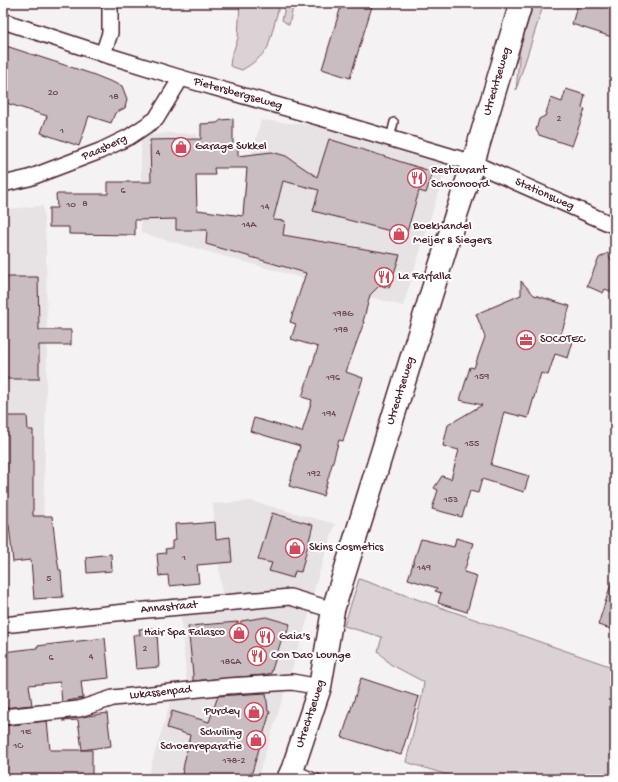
<svg xmlns="http://www.w3.org/2000/svg" width="618" height="782" font-family="'Gochi Hand',sans-serif">
	<style>
		.built { fill: #e7e2e3 }
		.green { fill: #dbd2d5; stroke: #927880 }
		.building { fill: #cabdc1; stroke: #4a1f2b; fill-rule: evenodd }
		.lines { fill: none; stroke-linecap: round; stroke-linejoin: round }
		.lane-casing { stroke: #4a1f2b; stroke-width: 10 }
		.street-casing { stroke: #4a1f2b; stroke-width: 18 }
		.primary-casing { stroke: #4a1f2b; stroke-width: 25 }
		.lane { stroke: #fff; stroke-width: 7 }
		.street { stroke: #fff; stroke-width: 15 }
		.primary { stroke: #fff; stroke-width: 22 }
		.labels { text-anchor: middle; dominant-baseline: central; stroke-width: 4; stroke-linejoin: round; paint-order: stroke }
		.number-label { font-size: 10px; fill: #6a4650 }
		.street-label { font-size: 12px; fill: #4a1f2b; stroke: #fff }
		.poi-label { font-size: 12px; fill: #4a1f2b; stroke: #fff; text-anchor: start }
	</style>
	<rect width="100%" height="100%" fill="#f4f2f2"/>
	<filter id="ink" filterUnits="userSpaceOnUse"><feTurbulence type="fractalNoise" baseFrequency=".025" numOctaves="2"/><feDisplacementMap in="SourceGraphic" scale="8" xChannelSelector="R" yChannelSelector="G"/><feConvolveMatrix kernelMatrix="1 2 1 2 8 2 1 2 1" color-interpolation-filters="sRGB"/></filter>
	<g filter="url(#ink)">
		<path class="built" d="M261 120 317 126 440 163 445 171 403 306 141 233V137L168 133 197 134V209L241 215 245 181Z
			M3 197 8 209 43 206 46 245 47 347 43 533 3 534Z
			M251 501 335 524 315 586 309 615 257 779H147L172 697 188 694 179 600 222 595 213 504Z"/>
		<path class="green" d="M240 3H280L268 47C261 58 252 64 242 70L230 66 231 58 238 38Z
			M286 3H294L289 25 282 20Z
			M534 3H544L516 90 520 48Z
			M359 579 615 668V779H460L406 762 422 696 424 682 390 664 378 651 382 637 344 626Z"/>
		<path class="building" d="M342 3H373L350 78 322 69Z
			M578 3H615V38L572 24Z
			M3 45 92 74 122 86 127 99 125 108 115 113 111 123 89 116 79 146 41 133 47 116 3 102 5 92 3 91Z
			M566 89 585 95 582 108 585 109 572 146 539 135 536 130 539 119 545 116 551 98 562 102Z
			M233 119V148H238V156L272 152 286 156 317 177 329 139 433 172 426 193 419 191 406 235 313 211 319 190 283 181 273 220 285 221 283 235 400 255 389 288 380 285 370 295 363 322H364L346 372 363 378 343 441 339 440 323 496 289 486 300 446 250 431 254 418 302 432 312 400 302 397 318 347 291 339 296 324 290 322 306 273 206 244 207 230H176V219L135 220V235L69 234V227H49V208H57L56 194H108V182H151L150 140 201 139V124L217 123 221 120ZM214 168H247L243 216 197 210 196 175H215Z
			M608 253 611 260 615 262V293L605 289 603 293 587 286 599 258Z
			M3 277H38L39 330H71V345H39V379H3Z
			M521 281 534 295 570 306 561 334 574 338 568 358 555 354 548 375 541 373 528 418 504 412 491 465 529 476 524 492 482 479 478 493 470 491 462 517 432 509 438 490 434 488 442 476 451 479 459 450 443 446 448 425 482 405 460 400 470 367 474 368 485 337 476 314 521 295Z
			M3 416H27L28 430H33V516H52L57 557 59 570H61L63 597 34 599 31 560 13 562 9 525H3Z
			M272 513 313 525 301 572 295 571 293 578 269 571 272 563 258 560Z
			M215 522 216 539 230 537 232 562 197 565 199 583 169 586 168 575 159 576 157 554 166 553 165 549 172 548V541L176 540 175 524 193 523V524Z
			M456 538 473 543 464 572 477 576 467 612 438 603 441 593 435 591 437 588 408 579 421 539 454 547Z
			M111 554 112 571 87 573 86 557Z
			M612 581H615V630L598 625Z
			M266 617 290 624 284 641H281L271 673 264 675 193 681V674L188 626 238 622 239 630 241 621Z
			M154 628 155 633H157L159 667 136 669 133 635H140L139 629Z
			M105 638 109 678 81 681 83 698 62 702 60 682 29 685 32 705 3 708V652L37 648V646Z
			M361 678 419 697 401 755 342 737Z
			M266 693 268 711 270 712 250 779H181L190 735 167 728 172 711 209 722 218 696Z
			M107 713 111 746 82 750 78 720 63 721V720Z
			M47 721 50 750H92V779H3V726Z"/>
		<g class="lines">
			<defs>
				<path id="lane" d="M390 139 394 122
					M295 769 319 779"/>
				<g id="street">
					<path id="s1" d="M3 21 103 54 181 78 325 119 473 163 615 226"/>
					<path d="M103 54 110 33V3"/>
					<path id="s2" d="M3 184 29 178 100 151 129 137 156 119 181 78"/>
					<path id="s3" d="M3 625 135 611 290 597 333 610"/>
					<path id="s4" d="M3 717 79 709 113 698 228 686 292 682 320 687"/>
				</g>
				<g id="primary">
					<path id="s5" d="M288 779 293 768 320 687 333 610 455 218 473 163 521 3"/>
				</g>
			</defs>
			<use href="#lane" class="lane-casing"/>
			<use href="#street" class="street-casing"/>
			<use href="#primary" class="primary-casing"/>
			<use href="#lane" class="lane"/>
			<use href="#street" class="street"/>
			<use href="#primary" class="primary"/>
		</g>
	</g>
	<defs>
		<symbol id="shop-ring" viewBox="-11 -11 22 22"><circle r="9.5" fill="#fff" stroke="#d1495b" stroke-width="1.5"/><path d="M-5-2.5h2.3a2.7 3.5 0 0 1 5.4 0H5L5.5 6h-11ZM-1.5-2.5h3a1.5 2.3 0 0 0-3 0Z" fill="#d1495b"/></symbol>
		<symbol id="restaurant-ring" viewBox="-11 -11 22 22"><circle r="9.5" fill="#fff" stroke="#d1495b" stroke-width="1.5"/><path d="M-5-6h1v4h1v-4h1v4h1v-4h1v5L-1.5 .5V6h-2V.5L-5-1ZM5-6V6H3V1.5H1.5Q1.5-4 5-6Z" fill="#d1495b"/></symbol>
		<symbol id="office-ring" viewBox="-11 -11 22 22"><circle r="9.5" fill="#fff" stroke="#d1495b" stroke-width="1.5"/><path d="M-6-3h4V-5.5h4V-3h4V5H-6ZM-1-4.5V-3h2v-1.5ZM-6 0V1H6V0Z" fill="#d1495b"/></symbol>
	</defs>
	<g fill-rule="evenodd">
		<use href="#shop-ring" x="170" y="136" width="22" height="22"/>
		<use href="#restaurant-ring" x="406" y="167" width="22" height="22"/>
		<use href="#shop-ring" x="388" y="223" width="22" height="22"/>
		<use href="#restaurant-ring" x="373" y="266" width="22" height="22"/>
		<use href="#office-ring" x="515" y="329" width="22" height="22"/>
		<use href="#shop-ring" x="284" y="537" width="22" height="22"/>
		<use href="#shop-ring" x="228" y="622" width="22" height="22"/>
		<use href="#restaurant-ring" x="254" y="626" width="22" height="22"/>
		<use href="#restaurant-ring" x="246" y="645" width="22" height="22"/>
		<use href="#shop-ring" x="243" y="701" width="22" height="22"/>
		<use href="#shop-ring" x="245" y="729" width="22" height="22"/>
	</g>
	<g class="labels">
		<g class="number-label">
			<text x="53" y="93">20</text>
			<text x="114" y="97">18</text>
			<text x="559" y="119">2</text>
			<text x="62" y="131">1</text>
			<text x="158" y="153">4</text>
			<text x="123" y="191">6</text>
			<text x="85" y="204">8</text>
			<text x="71" y="205">10</text>
			<text x="265" y="207">14</text>
			<text x="249" y="225">14A</text>
			<text x="343" y="314">198G</text>
			<text x="341" y="330">198</text>
			<text x="482" y="377">159</text>
			<text x="333" y="378">196</text>
			<text x="329" y="414">194</text>
			<text x="472" y="444">155</text>
			<text x="314" y="474">192</text>
			<text x="451" y="500">153</text>
			<text x="184" y="558">1</text>
			<text x="424" y="568">149</text>
			<text x="49" y="579">5</text>
			<text x="145" y="649">2</text>
			<text x="91" y="657">4</text>
			<text x="51" y="658">6</text>
			<text x="231" y="662">186A</text>
			<text x="26" y="732">1E</text>
			<text x="18" y="746">1C</text>
			<text x="234" y="761">178-2</text>
		</g>
		<g class="street-label">
			<text stroke="none"><textPath href="#s5" startOffset="729">Utrechtseweg</textPath></text>
			<text stroke="none"><textPath href="#s1" startOffset="246">Pietersbergseweg</textPath></text>
			<text stroke="none"><textPath href="#s2" startOffset="108">Paasberg</textPath></text>
			<text stroke="none"><textPath href="#s1" startOffset="569">Stationsweg</textPath></text>
			<text stroke="none"><textPath href="#s5" startOffset="405">Utrechtseweg</textPath></text>
			<text stroke="none"><textPath href="#s3" startOffset="167">Annastraat</textPath></text>
			<text stroke="none"><textPath href="#s4" startOffset="160">Lukassenpad</textPath></text>
			<text stroke="none"><textPath href="#s5" startOffset="69">Utrechtseweg</textPath></text>
		</g>
		<g class="poi-label">
			<text x="195" y="147">Garage Sukkel</text>
			<text x="431" y="171">Restaurant<tspan x="431" dy="14">Schoonoord</tspan></text>
			<text x="413" y="227">Boekhandel<tspan x="413" dy="14">Meijer &amp; Siegers</tspan></text>
			<text x="398" y="277">La Farfalla</text>
			<text x="540" y="340">SOCOTEC</text>
			<text x="309" y="548">Skins Cosmetics</text>
			<text x="225" y="633" text-anchor="end">Hair Spa Falasco</text>
			<text x="279" y="637">Gaia's</text>
			<text x="271" y="656">Con Dao Lounge</text>
			<text x="240" y="712" text-anchor="end">Purdey</text>
			<text x="242" y="733" text-anchor="end">Schuiling<tspan x="242" dy="14">Schoenreparatie</tspan></text>
		</g>
	</g>
	<rect width="618" height="782" fill="none" stroke="#fff" stroke-width="16"/>
	<rect x="8" y="8" width="602" height="766" fill="none" stroke="#4a1f2b" stroke-width="1.5" filter="url(#ink)"/>
</svg>
